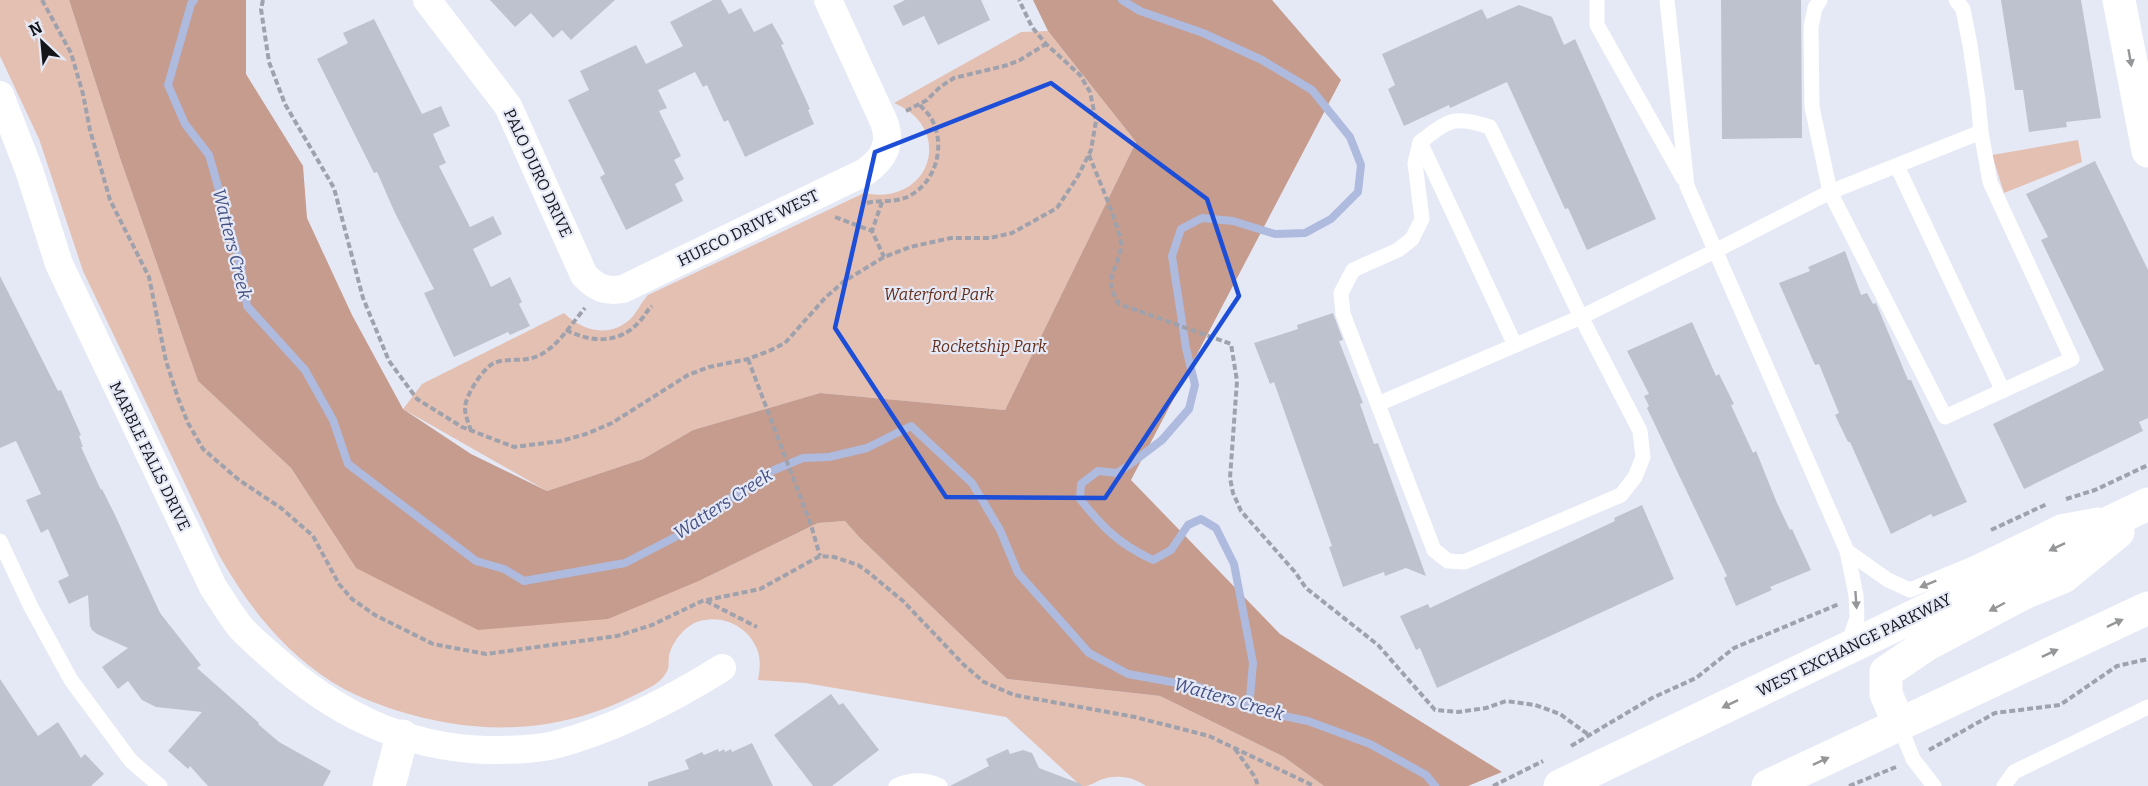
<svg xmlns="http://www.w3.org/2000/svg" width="2148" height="786" font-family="Bitter,serif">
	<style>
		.green { fill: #e4c0b3 }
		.forest { fill: #c59c8d }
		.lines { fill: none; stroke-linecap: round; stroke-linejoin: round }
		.stream { stroke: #afbadf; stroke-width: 8 }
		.building { fill: #bec2cf }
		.path { stroke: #9fa2ac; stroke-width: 4; stroke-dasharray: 6 3; stroke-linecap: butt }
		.service { stroke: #fff; stroke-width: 15 }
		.minor { stroke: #fff; stroke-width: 28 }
		.tertiary { stroke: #fff; stroke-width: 33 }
		.secondary { stroke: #fff; stroke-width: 33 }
		.oneway { fill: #959698 }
		.marked { fill: none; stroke: #1d4ed8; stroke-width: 4.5; stroke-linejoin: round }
		.labels { text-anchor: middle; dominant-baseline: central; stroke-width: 4.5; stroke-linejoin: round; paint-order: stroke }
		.street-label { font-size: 16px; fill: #14151a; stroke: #e5e9f6 }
		.park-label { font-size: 16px; font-style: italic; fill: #642e1a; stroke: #e5e9f6 }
		.water-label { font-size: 18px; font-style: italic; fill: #455183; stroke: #e5e9f6 }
	</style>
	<rect width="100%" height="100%" fill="#e5e9f6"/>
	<path class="green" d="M0 0H69L120 158 198 381 291 468 356 568 701 580 818 523 845 521 859 537 1007 679 1160 696 1284 757 1324 786H1146C1133 776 1115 774 1100 780 1092 784 1090 786 1081 786L1006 717 805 683 758 680C760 669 761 659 757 649 748 626 721 613 697 622 684 627 672 642 669 656 668 662 670 668 666 673 660 683 651 687 641 692 561 734 481 737 395 710 374 703 351 694 332 682 282 650 248 606 219 555L83 271 39 139 0 56Z
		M1048 31 1136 142 1005 410 820 393 693 430 643 459 547 491 403 409 422 384 564 313C581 330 607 338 628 321 637 314 640 303 648 295L864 193C930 207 956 129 894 103L1021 32Z
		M2078 140 2082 162 2004 193 1992 155Z"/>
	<path class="forest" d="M69 0H246V74L303 166 307 218 352 315 403 409 471 454 547 491 643 459 693 430 820 393 1005 410 1136 142 1048 31 1033 0H1272L1341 80 1131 480 1280 634 1502 772 1468 786H1324L1284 757 1160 696 1007 679 859 537 845 521 818 523 701 580 608 619 478 630 356 568 291 468 198 381 120 158Z"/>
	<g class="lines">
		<path class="stream" d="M194 0 191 4 168 85 185 124 209 155 241 267 247 306 305 370 333 420 348 464 476 561 504 569 524 581 625 563 689 530 723 503 774 470 803 458 829 457 867 448 911 426 972 483 1000 530 1018 573 1089 653 1128 674 1199 687 1249 709 1308 721 1370 744 1426 775 1435 786
			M1122 0 1140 11 1203 33 1262 60 1312 90 1350 137 1361 165 1358 192 1331 219 1305 233 1275 234 1233 221 1202 218 1181 229 1172 256 1186 348 1195 385 1189 409 1162 440 1129 465 1117 473 1098 471 1081 484 1080 499C1103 528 1119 544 1153 560L1171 550 1188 525 1201 519 1216 528 1234 564 1253 663 1249 709"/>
	</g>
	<path class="building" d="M490 0H615L571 40 562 30 553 38 531 13 515 27Z
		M713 0H721L729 14 741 8 754 32 772 23 784 44 781 45 810 109 808 110 814 124 745 157 728 120 724 122 707 85 703 87 695 72 658 90 667 108 659 111 681 156 674 160 684 179 675 184 683 201 626 230 600 177 605 174 568 100 589 90 580 71 636 45 646 64 683 46 670 22Z
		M905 0H981L990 20 938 45 924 16 903 26 893 6Z
		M1721 0H1801L1802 138 1722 139Z
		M2001 0H2081L2101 118 2066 122 2067 127 2029 132 2023 90H2015Z
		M1519 5 1552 17 1564 45 1575 39 1656 219 1587 250 1568 208 1565 209 1507 82 1450 108 1449 105 1404 126 1388 89 1395 85 1382 54 1482 9 1487 19Z
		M374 19 422 114 441 106 450 126 433 134 446 163 439 166 470 227 493 216 502 234 473 249 491 287 510 277 522 302 519 304 530 326 510 335 508 332 454 357 424 293 434 289 395 213 377 172 374 173 317 59 348 43 343 33Z
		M2095 161 2148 270V418L2139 422 2143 431 2024 489 1993 424 2104 370 2041 240 2048 237 2026 194Z
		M1845 251 1861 295 1867 293 1873 304 1876 303 1908 380H1911L1967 502 1933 517 1931 514 1891 534 1850 442H1848L1835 415 1839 413 1819 364 1815 365 1779 283 1810 271 1808 267Z
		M0 276 58 391 61 390 81 435 79 436 83 447H81L101 490 102 489 115 515 160 613 201 665 197 668 259 723 258 724 279 742 331 771 323 786H208L190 766 188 769 168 751 202 712 156 707 142 700 128 681 118 689 102 667 128 648 97 634 92 630 90 626 88 595 69 604 58 581 69 576 48 529 41 533 26 500 41 494 16 441 0 448Z
		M1333 313 1343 340 1339 341 1363 403 1360 404 1374 444 1378 443 1426 576 1406 568 1385 576 1384 572 1343 587 1329 547 1332 546 1274 382 1270 384 1254 343 1298 329 1297 325Z
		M1692 322 1716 376 1719 374 1734 404 1731 405 1753 453 1756 451 1777 503 1790 530 1792 529 1811 570 1770 587 1772 590 1736 606 1724 578 1727 576 1647 408 1649 406 1644 396 1649 394 1627 351Z
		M1642 505 1674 579 1437 688 1420 648 1416 650 1400 616 1428 604 1430 608 1615 521 1614 518Z
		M0 679 38 736 58 722 81 758 85 754 104 774 91 786H0Z
		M831 694 839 705 843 703 879 750 832 786H813L774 735Z
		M752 743 773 786H648V782L689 769 685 760 702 752 704 755 718 749 719 752 724 749 725 752 731 749 732 752Z
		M1008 749 1010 754 1023 750 1032 753 1039 768 1081 784V786H950L989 766 986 759Z"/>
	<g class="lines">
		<path class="path" d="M42 0 71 53 83 94 90 130 110 200 149 277 166 361 178 398 188 423 203 449 239 480 281 508 313 536 339 584 352 599 375 615 433 644 486 654 617 636 652 625 702 601 760 589 820 556 834 557 858 565 868 572 903 601 964 665 984 682 1014 695 1135 717 1209 736 1314 786
			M263 0 261 9 269 62 285 104 334 188 363 298 389 361 417 399 462 427 514 447 561 441 586 434 612 423 688 375 709 367 748 359 769 351 785 343 825 298 843 282 884 257 910 247 951 238H990L1012 233 1057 208 1078 176 1091 150 1096 121 1090 92 1080 75 1046 44 1032 27 1019 0
			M906 111 927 100 940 87 954 78 1008 65 1020 60 1046 44
			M1089 155C1095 171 1123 234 1121 247 1117 274 1102 276 1119 304L1231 344 1237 381 1230 478 1233 493 1241 511 1295 572 1306 588 1378 645 1435 710 1458 712 1486 708 1506 701 1535 705 1560 714 1589 735
			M882 202 872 231 884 257
			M867 203C882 199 896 204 911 195 937 180 946 144 931 118 928 113 923 109 919 104
			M835 217 872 231
			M566 330C592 343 620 344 640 321 645 316 647 310 652 306
			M748 359 811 525 820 556
			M471 431C469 424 465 416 465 408 465 396 483 368 494 363 509 357 525 363 540 355 558 346 572 323 585 308
			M2066 499 2095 490 2148 465
			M1991 530 2047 504
			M706 601 757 627
			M1571 746 1652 698 1696 678 1734 648 1839 604
			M1235 749 1255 777 1258 786
			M1929 750 1995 713 2060 705 2117 666 2148 659
			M1493 786 1543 761
			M1849 786 1896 767"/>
		<path class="service" d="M1597 0V25L1683 178
			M1667 0 1687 186 1847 551 1856 595 1857 618 1847 647
			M1820 0 1815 8 1811 27 1812 107 1830 192 1945 417 2072 359 1990 182 1981 132 1978 100 1970 45 1963 9 1956 0
			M1420 142 1515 345
			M1897 166 2003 391
			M1378 404 1581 317 1640 431 1643 457 1635 477 1621 495 1464 562 1448 561 1434 550 1343 314 1341 293 1353 270 1398 250 1412 239 1422 219 1415 163 1420 142C1450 120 1452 115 1490 127L1581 317 1715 251 1830 192 1981 132
			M0 541 31 607 71 680 131 761 160 786
			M1847 551 1888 580 1910 590 1973 564 2060 522 2098 515
			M1899 724 1913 759 1934 786
			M896 786C911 779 925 779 940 786
			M2004 786 2014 772 2148 707"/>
		<path class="minor" d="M427 0 508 106 584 275C596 288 606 292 623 289L865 172C884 159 892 143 884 122L828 0
			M0 95 29 170 59 264 213 587C222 600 231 616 241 628 250 638 261 647 271 656 333 712 401 747 486 750 509 750 536 750 558 744 617 728 671 700 722 668"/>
		<path class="tertiary" d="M2119 0 2148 151
			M389 786 402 736"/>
		<path class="secondary" d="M1899 724 1886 694V672L1926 645 2024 593 2063 577 2118 532
			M1560 786 2148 504
			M1768 786 2148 608"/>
	</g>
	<defs><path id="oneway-solid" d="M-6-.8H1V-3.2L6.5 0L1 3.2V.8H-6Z" transform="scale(1.5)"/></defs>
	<g class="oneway">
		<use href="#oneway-solid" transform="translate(2130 58) rotate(80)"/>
		<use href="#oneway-solid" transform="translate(2057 547) rotate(154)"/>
		<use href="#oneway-solid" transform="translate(1928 584) rotate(158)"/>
		<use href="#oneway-solid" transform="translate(1856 600) rotate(86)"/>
		<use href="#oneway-solid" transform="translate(1997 607) rotate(152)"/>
		<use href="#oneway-solid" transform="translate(2115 623) rotate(-25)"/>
		<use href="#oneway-solid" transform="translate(2050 653) rotate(-25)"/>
		<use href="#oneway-solid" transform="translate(1730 704) rotate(154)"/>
		<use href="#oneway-solid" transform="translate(1821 761) rotate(-25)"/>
	</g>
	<path class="marked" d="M1051 83 1207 199 1239 296 1105 498 946 497 835 328 875 152Z"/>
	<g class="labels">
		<g class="street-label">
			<text transform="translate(538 173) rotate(65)">PALO DURO DRIVE</text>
			<text transform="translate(748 228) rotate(-26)">HUECO DRIVE WEST</text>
			<text transform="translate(150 456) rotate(64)">MARBLE FALLS DRIVE</text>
			<text transform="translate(1854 645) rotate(-26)">WEST EXCHANGE PARKWAY</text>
		</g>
		<g class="park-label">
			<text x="939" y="294">Waterford Park</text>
			<text x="989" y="346">Rocketship Park</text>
		</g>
		<g class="water-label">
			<text transform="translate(232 244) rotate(76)">Watters Creek</text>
			<text transform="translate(723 504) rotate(-33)">Watters Creek</text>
			<text transform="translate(1229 699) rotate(16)">Watters Creek</text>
		</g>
	</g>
	<g transform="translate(42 42) rotate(334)" stroke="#e5e9f6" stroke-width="4.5" paint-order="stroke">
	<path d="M0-4.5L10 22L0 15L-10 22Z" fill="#14151a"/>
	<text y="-9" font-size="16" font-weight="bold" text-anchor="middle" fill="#14151a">N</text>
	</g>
</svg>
